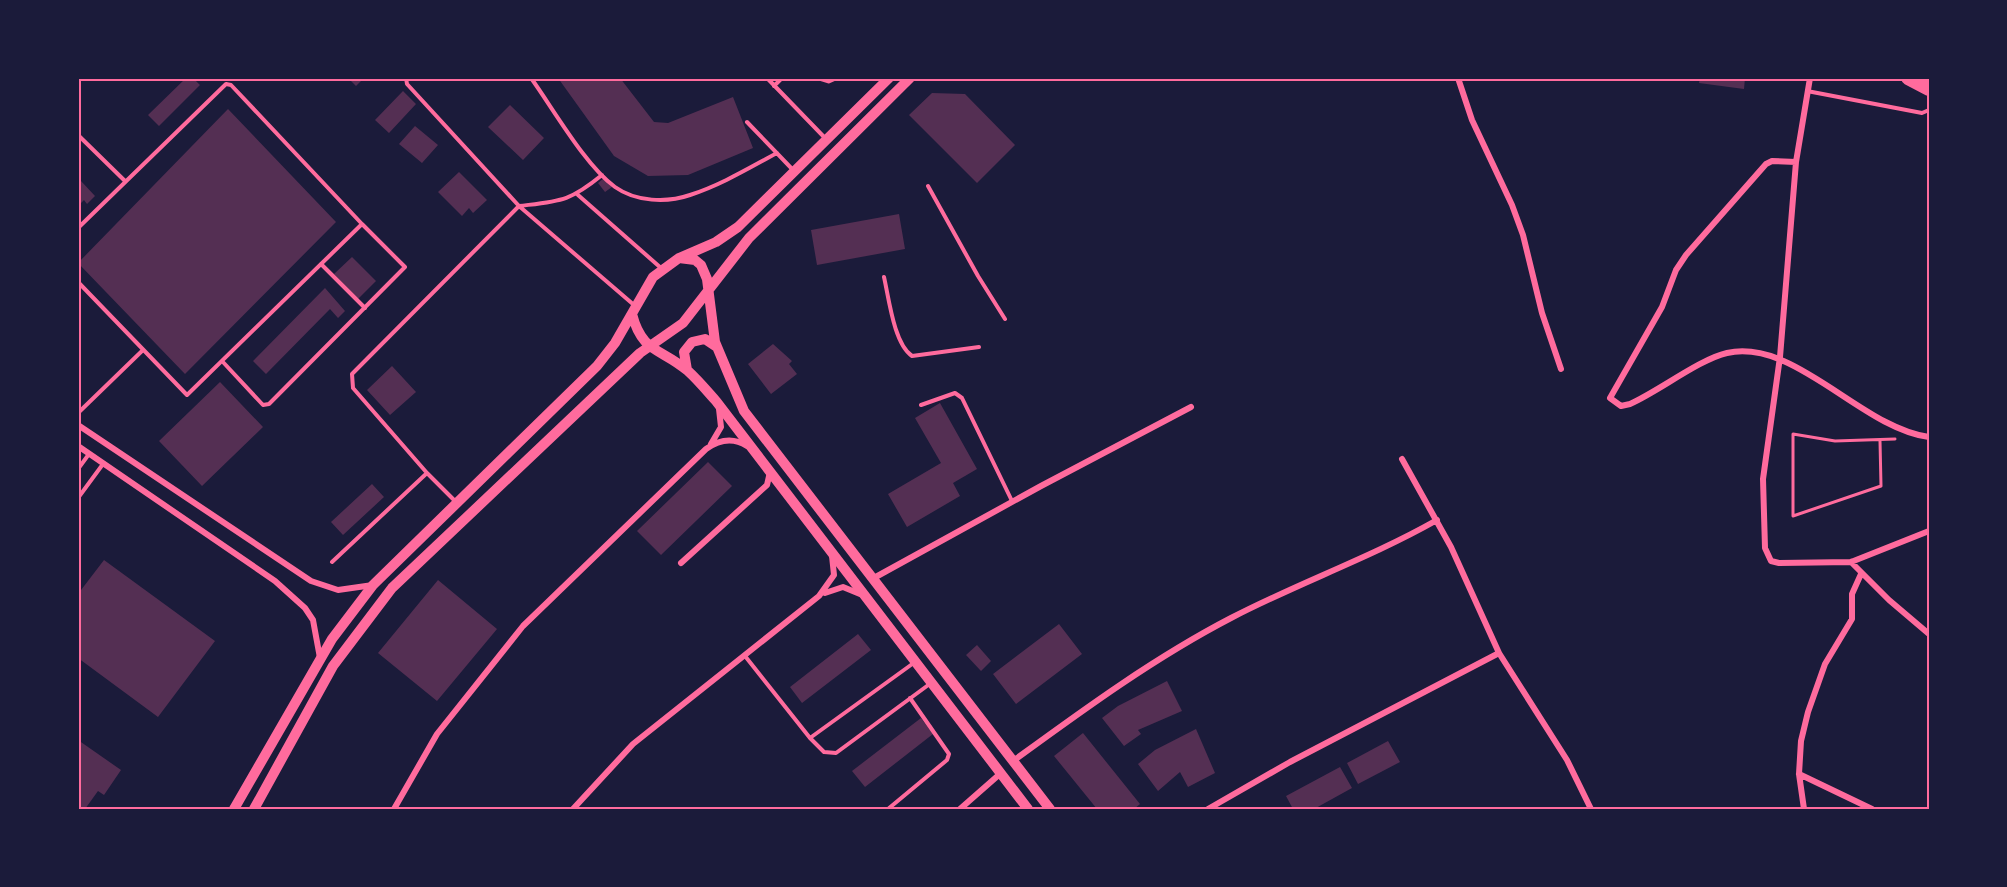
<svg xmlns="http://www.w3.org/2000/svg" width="2007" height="887" font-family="'Zilla Slab',serif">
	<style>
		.building { fill: #542f53 }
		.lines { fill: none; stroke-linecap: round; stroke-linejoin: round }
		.path { stroke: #ff6b9d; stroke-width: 3 }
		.service { stroke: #ff6b9d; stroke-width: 4 }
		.minor { stroke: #ff6b9d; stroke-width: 6 }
		.tertiary { stroke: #ff6b9d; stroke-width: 10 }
		.primary { stroke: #ff6b9d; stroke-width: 14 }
		.neatline { fill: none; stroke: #ff6b9d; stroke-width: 2 }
	</style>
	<rect width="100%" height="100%" fill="#1b1b3a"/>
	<path class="building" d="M186 78H193L200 85 159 126 148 115Z
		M348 78H364L356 86Z
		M558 78H620L654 122 668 123 733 97 753 148 688 175 648 176 614 156Z
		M1700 78H1745L1744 89 1699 83Z
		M403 91 416 104 389 133 375 120Z
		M932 93 965 94 1015 145 977 183 909 115Z
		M510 105 544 138 523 160 488 127Z
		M228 109 336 222 185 374 78 263Z
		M415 126 438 145 422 163 399 144Z
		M459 172 487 200 473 213 469 208 462 216 438 192Z
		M604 178 612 187 605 192 598 183Z
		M81 181 95 196 87 204 84 200 78 206V184Z
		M899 214 905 249 817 265 811 230Z
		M352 257 376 281 358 299 334 274Z
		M325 288 345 311 338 318 330 309 266 374 253 361Z
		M773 344 792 361 789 364 797 374 771 394 748 364Z
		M392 366 416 392 390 415 367 390Z
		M220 382 263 427 202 486 159 441Z
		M940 403 977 469 953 483 960 496 907 527 888 494 941 463 915 418Z
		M708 462 732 486 661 555 637 531Z
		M372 484 384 497 343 535 331 522Z
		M104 560 215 641 158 717 78 658V594Z
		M438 580 497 629 437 701 378 653Z
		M1059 624 1082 654 1016 704 993 674Z
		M858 634 871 650 802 703 790 687Z
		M977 645 991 661 981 671 966 655Z
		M1167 681 1182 711 1138 730 1141 734 1124 746 1102 718 1118 706Z
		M921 718 933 734 865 787 852 771Z
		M1196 729 1215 773 1188 787 1180 772 1158 791 1138 764 1155 750Z
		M1083 733 1140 804 1134 809H1097L1054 756Z
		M78 740 121 770 104 795 98 791 85 809H78Z
		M1388 741 1400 762 1358 784 1347 763Z
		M1340 767 1352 788 1314 809H1293L1286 796Z"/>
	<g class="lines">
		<path class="path" d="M816 78 829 82 838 78
			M1880 441 1881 486 1793 516V434L1835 441 1895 439"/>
		<path class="service" d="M406 78 407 84 519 206 634 305
			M531 78C554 110 585 165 615 187 636 202 667 203 690 195 721 185 749 168 777 153
			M767 78 825 138
			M774 86 782 78
			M1807 91 1922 113 1929 110
			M747 122 794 171
			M78 135 125 181
			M928 186 978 276 1005 319
			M578 195 661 268
			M78 228 226 84 231 85 362 224 187 395 78 282
			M321 264 365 308
			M884 277C889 299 894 344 912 356L979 347
			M222 361 263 405 269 404 405 267 362 224
			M921 405 955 393 962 398 1012 501
			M78 413 143 350
			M78 469 89 454
			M427 473 456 502
			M78 498 103 464
			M332 562 427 473 353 388 352 374 519 206C560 201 569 202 602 175
			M745 656 810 738
			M915 662 810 738 824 752 836 753 931 683
			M888 809 947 760 949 754 910 698"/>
		<path class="minor" d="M1458 78 1472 120 1512 205 1523 235 1542 313 1561 369
			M1810 78 1796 162 1780 357 1763 479 1765 548 1771 561 1779 563 1851 562 1929 531
			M1796 162 1772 161 1766 164 1686 255 1676 270 1662 307 1610 398 1621 406 1630 404C1659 391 1700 359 1727 353 1795 338 1861 428 1929 437
			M78 425 311 581 338 590 373 585
			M711 444 721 427 719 409
			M78 446 275 581 305 608 313 620 320 658
			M1402 459 1451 547 1499 653 1567 760 1591 809
			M1851 562 1889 600 1929 634
			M681 563 767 485 770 472
			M872 579 1041 486 1191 407
			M825 593 843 587 860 594
			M1013 761C1083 710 1154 658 1231 618 1298 583 1370 558 1437 520
			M1799 774 1872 809
			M394 809 437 734 523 626 706 449C720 439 733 437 747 446
			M573 809 633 744 819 596 834 575 832 556
			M960 809 1001 773
			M1208 809 1290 762 1499 653
			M1804 809 1799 774 1801 741 1808 712 1825 664 1852 619V594L1861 574"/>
		<path class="tertiary" d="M679 258 695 260 701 265 707 279 715 342 744 411 1050 809
			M632 314C642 353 661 348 688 371 698 380 707 391 716 401L1028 809
			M687 370 684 352 692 342 705 339 717 347
			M234 809 332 639 373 585 597 366 615 343 653 277 679 258 716 242 738 227 889 78
			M254 809 333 666 392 588 640 353 683 323 749 238 910 78"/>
		<path class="primary" d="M1908 78 1929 89"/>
	</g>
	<rect width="2007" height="887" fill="none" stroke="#1b1b3a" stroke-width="159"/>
	<rect x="80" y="80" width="1848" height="728" class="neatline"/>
</svg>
